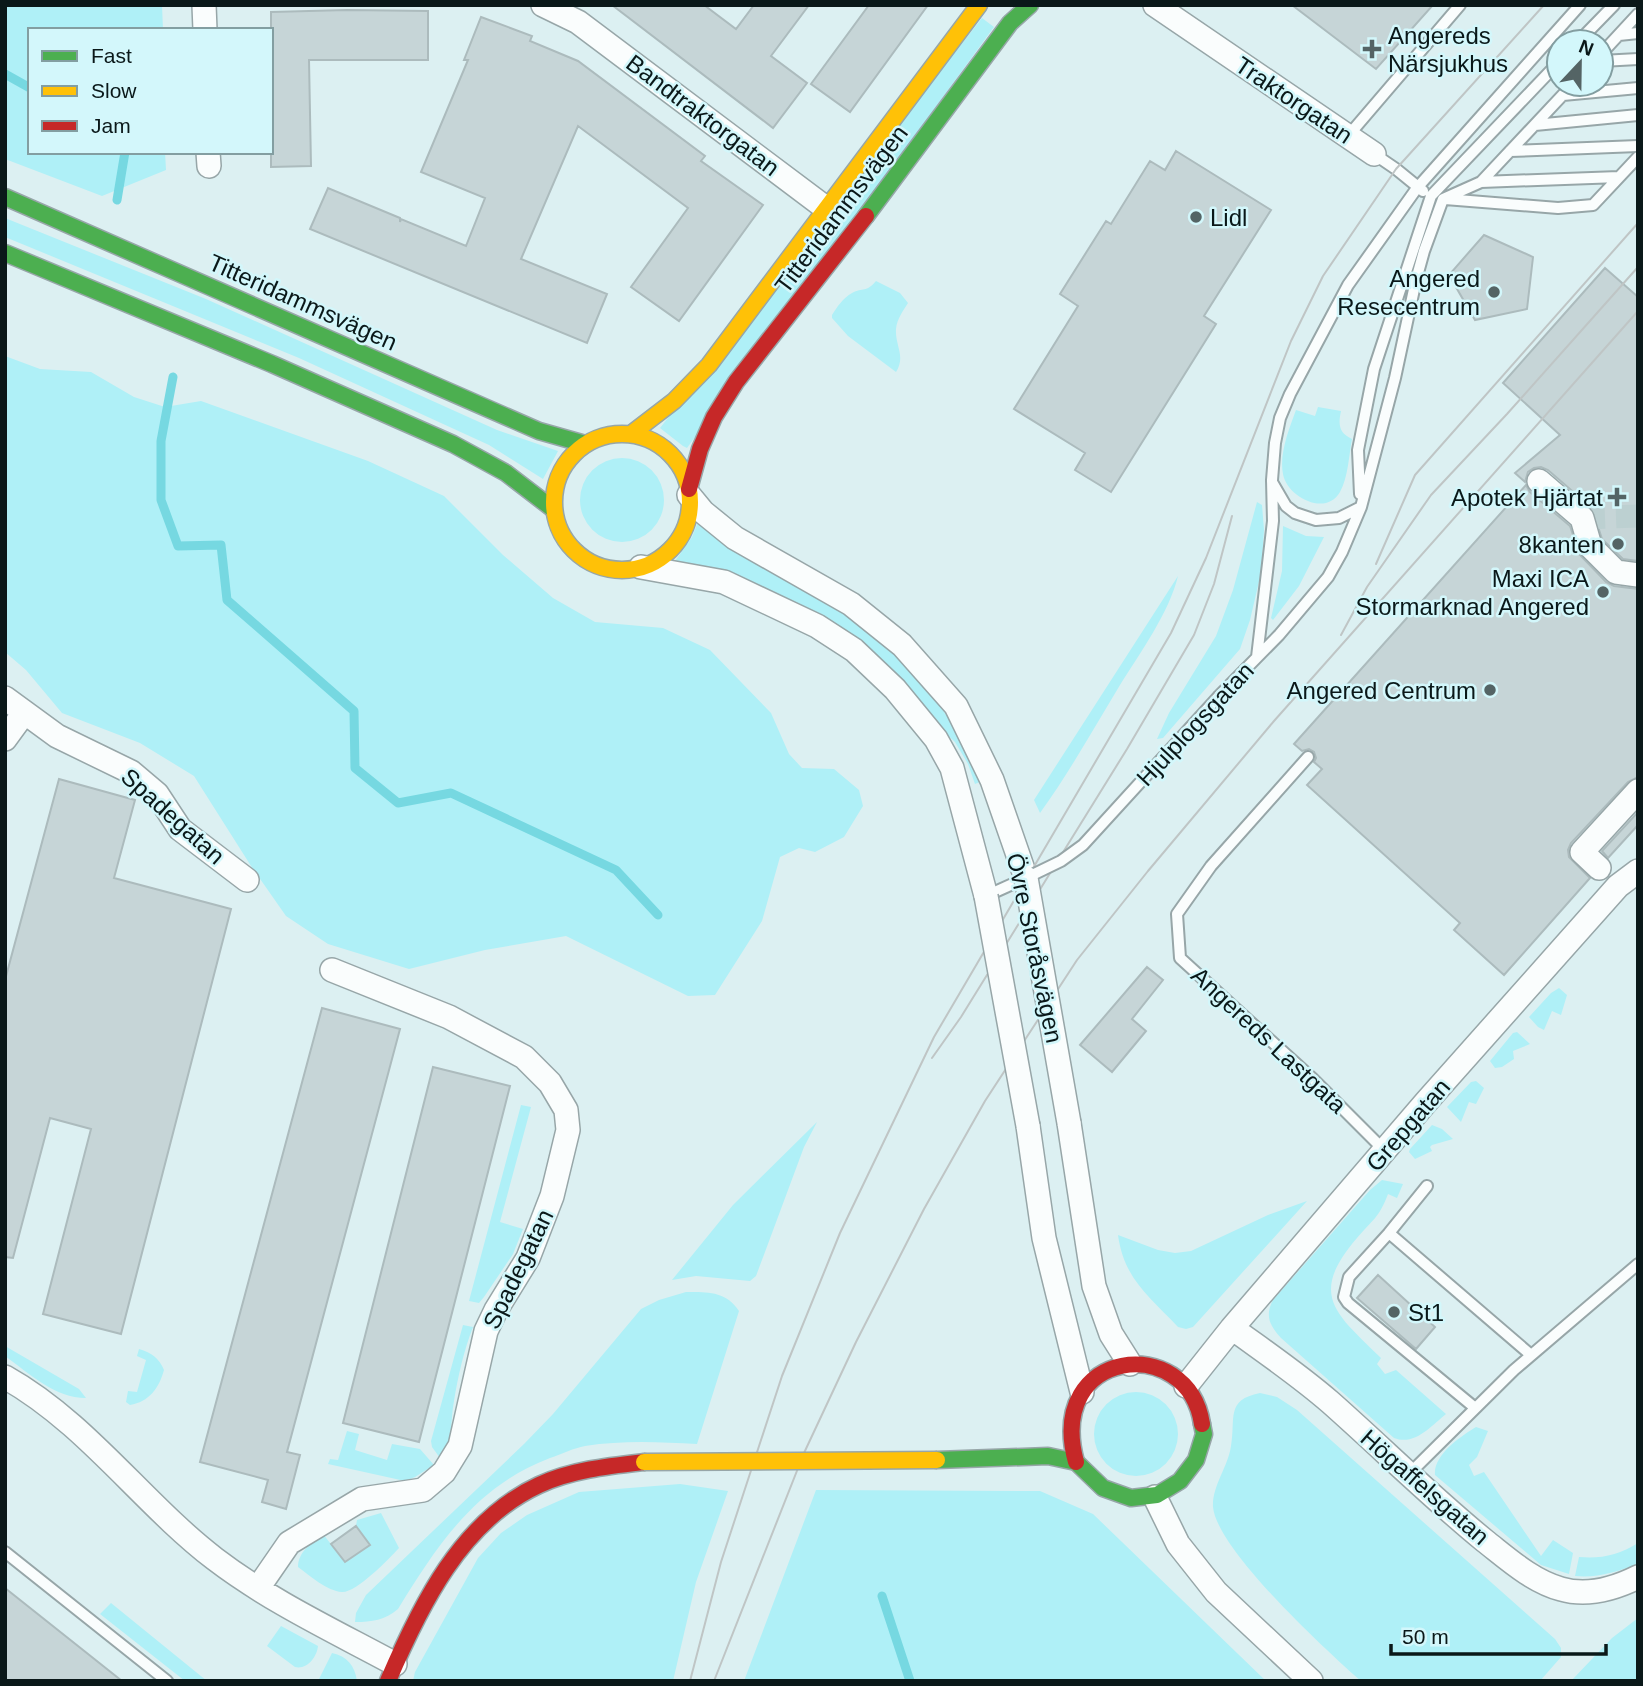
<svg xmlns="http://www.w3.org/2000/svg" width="1643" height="1686" font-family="Arial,sans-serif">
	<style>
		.green { fill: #aff0f7 }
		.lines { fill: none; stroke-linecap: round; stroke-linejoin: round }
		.stream { stroke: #76d8e1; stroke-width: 9 }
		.building { fill: #c6d5d7; stroke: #acbbbd; stroke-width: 2 }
		.street-tunnel { stroke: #bcd0d1; stroke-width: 23; stroke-dasharray: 23 11; stroke-linecap: butt }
		.lane-casing { stroke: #97a6a8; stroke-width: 14 }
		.street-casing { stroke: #97a6a8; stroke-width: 26 }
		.fast-casing { stroke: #97a6a8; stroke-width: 19 }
		.slow-casing { stroke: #97a6a8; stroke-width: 19 }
		.jam-casing { stroke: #97a6a8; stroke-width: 19 }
		.lane { stroke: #fafdfd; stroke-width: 10 }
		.street { stroke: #fafdfd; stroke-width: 23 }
		.fast { stroke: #4caf50; stroke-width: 16 }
		.slow { stroke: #ffc107; stroke-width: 16 }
		.jam { stroke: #c62828; stroke-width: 16 }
		.tram { stroke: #bfc5c5; stroke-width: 2 }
		.lane-bridge-casing { stroke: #97a6a8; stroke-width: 14; stroke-linecap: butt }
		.street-bridge-casing { stroke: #97a6a8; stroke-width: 26; stroke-linecap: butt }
		.slow-bridge-casing { stroke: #97a6a8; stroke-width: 19; stroke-linecap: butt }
		.lane-bridge { stroke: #fafdfd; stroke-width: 10 }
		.street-bridge { stroke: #fafdfd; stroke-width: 23 }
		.slow-bridge { stroke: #ffc107; stroke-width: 16 }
		.poi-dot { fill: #546465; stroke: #d3f7fb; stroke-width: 2.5 }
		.labels { text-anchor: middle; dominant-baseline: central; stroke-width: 5; stroke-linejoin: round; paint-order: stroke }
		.poi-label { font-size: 24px; fill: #0a1819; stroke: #d3f7fb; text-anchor: end }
		.street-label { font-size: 24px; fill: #0a1819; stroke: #d3f7fb }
	</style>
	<rect width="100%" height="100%" fill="#dcf0f2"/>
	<path class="green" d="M5 5H162L163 30H30V152H165L166 170 102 196 5 159Z
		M982 18 994 27 687 448 683 446 660 428Z
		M5 218 206 299 497 430 558 451 557 453 543 479 489 445 299 358 5 237Z
		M876 281 900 293 908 303C903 311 897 319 896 329 895 346 906 356 896 372L848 336 832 318V315C837 307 843 298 852 293 863 287 866 293 876 281Z
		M5 356 40 369 91 372 134 397 165 407 201 401 368 461 444 496 503 555 553 598 595 622 663 628 710 650 771 713 789 754 802 768 834 769 859 790 863 806 844 837 815 852 799 848 780 857 762 921 715 995 688 996 566 936 485 950 409 969 328 944 286 916 251 866 194 776 140 743 62 713 26 670 5 652Z
		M1318 407 1341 411C1338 425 1339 433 1352 439 1349 455 1348 478 1340 492 1326 517 1287 497 1283 474 1279 454 1289 429 1296 410L1315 416Z
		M580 500a42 42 0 1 1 84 0a42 42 0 1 1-84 0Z
		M1257 502 1262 505 1264 530 1261 573 1250 620 1240 649 1163 738 1157 739 1169 713 1216 636 1233 590Z
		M698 522C728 542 757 564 788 581 816 597 847 609 872 630 921 671 957 723 980 782L975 784 968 764 955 742 937 725 903 682 675 564V561L692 537Z
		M1283 526 1306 536 1324 537 1299 586 1273 620 1271 618 1282 571Z
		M1178 576C1169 613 1140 653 1120 685 1094 728 1069 773 1040 813L1034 800Z
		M1559 988 1567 995 1561 1015 1552 1011 1544 1030 1538 1027 1529 1017 1551 993Z
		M1517 1032 1530 1044 1513 1051 1514 1059 1502 1067 1495 1068 1490 1061 1513 1033Z
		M1476 1081 1484 1088 1476 1104 1469 1102 1461 1122 1447 1107 1471 1082Z
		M521 1105 531 1107 500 1222 523 1229 513 1254 484 1297 479 1303 469 1301Z
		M817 1122 804 1147 756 1276 750 1281 696 1276 672 1280 733 1205Z
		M1432 1125 1442 1129 1453 1139 1432 1145 1430 1147 1432 1151 1415 1159 1409 1152 1410 1149Z
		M1382 1180 1403 1184 1397 1198 1388 1194C1379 1218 1373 1219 1357 1238 1307 1296 1337 1314 1381 1358L1377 1364 1385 1374 1396 1370 1446 1414C1431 1426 1415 1446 1394 1438L1281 1338C1269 1325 1265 1315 1273 1300L1370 1190Z
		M1307 1201 1193 1327 1186 1329 1178 1327C1149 1296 1124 1279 1118 1235L1158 1250 1175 1253 1191 1251 1268 1215Z
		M686 1292C707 1292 726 1291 739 1311L697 1444C660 1442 623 1440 585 1446 574 1448 562 1454 550 1458 476 1486 438 1544 398 1609 385 1620 372 1622 355 1622L356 1613 366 1595 524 1444 553 1414 641 1309 659 1300Z
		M463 1325 473 1327C464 1350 458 1376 454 1401 450 1422 454 1440 440 1458L432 1447 431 1441Z
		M5 1346 79 1389 86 1398C55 1398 30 1374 5 1356Z
		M139 1349C152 1353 159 1358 164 1370 159 1388 149 1402 130 1405L126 1402 128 1391 137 1392 146 1360 137 1356Z
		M1094 1434a42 42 0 1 1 84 0a42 42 0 1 1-84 0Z
		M1260 1393 1277 1397 1297 1410 1555 1639 1561 1648V1657L1540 1681H1361C1327 1651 1217 1550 1213 1507 1212 1486 1228 1467 1231 1446 1236 1418 1225 1400 1260 1393Z
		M1476 1427 1488 1431 1477 1457 1469 1465 1474 1476 1484 1472 1541 1556 1553 1540 1573 1553 1569 1574 1541 1565 1435 1475C1433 1455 1461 1436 1476 1427Z
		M347 1431 359 1434 355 1450 387 1460 392 1444 420 1449 434 1465 415 1477 405 1481 328 1464 330 1459 338 1460Z
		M680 1484 728 1491 696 1582 673 1681H413L415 1672 478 1558 501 1533 527 1515 579 1492Z
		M816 1490 1040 1491 1093 1514 1266 1681H744Z
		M381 1513 399 1548C389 1559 356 1593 342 1592 327 1591 310 1576 298 1567 298 1552 312 1542 323 1534L345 1562 369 1545 356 1526 357 1520Z
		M1638 1543V1564C1616 1572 1598 1578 1575 1576L1579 1557C1601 1559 1619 1555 1638 1543Z
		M111 1603 207 1681H185L100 1614Z
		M1638 1618V1681H1571L1612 1638Z
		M281 1626 318 1646C317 1657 307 1670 295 1667L267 1646Z
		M332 1653C347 1656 355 1666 357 1681H318Z"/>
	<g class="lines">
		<path class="stream" d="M5 74 30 88
			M117 200 125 152
			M173 377 161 441V500L178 546 221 545 227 600 354 711 355 768 398 803 451 793 616 870 658 915
			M882 1596 910 1681"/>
	</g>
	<path class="building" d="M612 5H704L736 29 754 5H809L771 56 807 83 773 128Z
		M869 5H928L850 112 811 84Z
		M1292 5H1433L1376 69Z
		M347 10 428 11V60H309L311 166 271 167V12Z
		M481 17 532 36 530 41 578 61 705 156 701 161 763 205 679 321 631 287 688 208 578 126 521 259 607 294 587 343 310 229 328 188 400 218V222L401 219 466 246 485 198 421 172 468 60H464Z
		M1176 151 1271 210 1204 316 1216 324 1111 492 1075 470 1085 453 1014 409 1078 306 1060 294 1106 221 1111 224 1150 161 1165 170Z
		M1484 235 1533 257 1527 309 1475 320 1449 275Z
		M1605 268 1638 297V561L1623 559 1602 539 1592 508 1548 470 1541 467 1534 468 1528 472 1525 482 1515 473 1560 435 1503 383Z
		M1526 485 1530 492 1570 526 1580 555 1606 582 1614 586 1638 589V777L1628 782 1571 843 1568 850 1569 857 1590 878 1504 975 1454 930 1460 923 1307 785 1322 769 1314 762 1316 758 1314 752 1309 749 1302 751 1294 744Z
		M59 779 135 800 114 878 231 909 121 1334 43 1314 91 1129 50 1118 13 1258 5 1257V980Z
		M1638 812V825L1608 858 1602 851Z
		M1147 967 1163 980 1132 1019 1146 1031 1112 1072 1080 1045Z
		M322 1008 400 1029 287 1452 300 1455 286 1509 262 1502 268 1480 200 1462Z
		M433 1067 510 1086 419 1442 343 1423Z
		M1378 1275 1435 1327 1416 1349 1357 1298Z
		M356 1526 370 1545 345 1562 331 1544Z
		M5 1588 122 1681H5Z"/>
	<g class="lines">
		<path class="street-tunnel" d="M1582 518 1638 516"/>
		<defs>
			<path id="lane" d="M1619 35 1638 33
				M1578 42 1614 5
				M1601 54 1638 14
				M1601 61 1638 59
				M1563 95 1638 88
				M1535 125 1638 115
				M1348 136 1460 5
				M1510 151 1638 146
				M1374 154 1396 169 1423 191
				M1481 182 1619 177
				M1445 199 1558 208 1593 205 1638 157
				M1272 482 1286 506 1295 513 1316 520 1339 518 1361 507
				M1360 494 1358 450 1374 369 1431 196 1559 62
				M1257 657 1273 521 1272 480 1275 443 1280 418 1290 394 1348 285 1417 188 1580 5
				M1219 696 1279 635 1328 577 1342 552 1361 507 1395 378 1416 280 1424 251 1443 199 1481 182 1573 84
				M1308 757 1211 866 1177 914 1180 958 1313 1079 1385 1151
				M986 896 1026 878
				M1389 1233 1427 1186
				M1474 1407 1348 1303 1344 1297 1349 1277 1389 1233 1531 1355
				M1408 1475 1514 1370 1638 1264
				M5 1552 167 1681"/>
			<path id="street" d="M204 5 205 30
				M543 5 578 22 827 209
				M1155 5 1374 154
				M208 152 209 166
				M1539 481 1582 518 1590 546 1616 572 1638 575
				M689 495 703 512 735 538 851 604 902 645 956 706 992 780 1026 878
				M641 567 724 582 817 626 854 650 895 689 936 739 952 768 986 896
				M5 698 57 736 131 772 157 794 180 829 247 880
				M5 739 24 713
				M1599 868 1582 852 1638 791
				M1069 1123 1094 1286 1111 1334 1130 1364
				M1028 1126 1044 1238 1082 1392
				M1232 1328C1265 1352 1299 1375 1330 1402 1382 1448 1431 1497 1485 1541 1508 1559 1532 1581 1561 1589 1588 1597 1614 1589 1638 1577
				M5 1377C87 1423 142 1503 215 1559 270 1601 334 1631 395 1664
				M1186 1386 1232 1328 1426 1102 1618 886 1638 871
				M1155 1497 1178 1544 1216 1592 1311 1681
				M258 1588 289 1543 362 1499 423 1490 444 1472 460 1446 486 1331 496 1310 528 1258 552 1196 568 1130 566 1110 550 1083 524 1057 449 1017 332 970"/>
			<path id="fast" d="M5 197 539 431 585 444
				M866 216 1010 23 1030 5
				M5 253 272 364 453 444 506 473 553 509
				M937 1460 1048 1456 1076 1462 1103 1488 1131 1498 1157 1495 1180 1481 1196 1460 1204 1434 1202 1424"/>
			<path id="slow" d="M631 434 674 401 709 365 979 5
				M554 502a68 68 0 1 1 136 0a68 68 0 1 1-136 0Z"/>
			<path id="jam" d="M689 489 700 449 714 417 736 382 866 216
				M1076 1462C1045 1348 1188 1332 1202 1424
				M388 1681C420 1606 461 1521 539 1485 571 1470 609 1466 644 1462"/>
		</defs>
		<use href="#lane" class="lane-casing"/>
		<use href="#street" class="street-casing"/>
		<use href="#fast" class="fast-casing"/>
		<use href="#slow" class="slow-casing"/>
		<use href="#jam" class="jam-casing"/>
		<use href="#lane" class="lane"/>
		<use href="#street" class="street"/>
		<use href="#fast" class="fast"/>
		<use href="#slow" class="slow"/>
		<use href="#jam" class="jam"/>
		<path class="tram" d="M1376 564 1415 475 1638 223
			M1341 635 1367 587 1431 495 1507 414 1638 267
			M932 1058 961 1017 1127 749 1194 635 1214 584 1232 516
			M690 1681 721 1562 782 1376 840 1233 934 1037 1171 633 1206 558 1291 341 1323 276 1396 169 1544 5
			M714 1681 804 1453 856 1342 924 1209 985 1101 1077 960 1148 871 1274 721 1638 311"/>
		<defs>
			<path id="lane-bridge" d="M1026 878 1061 861 1083 845 1219 696"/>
			<path id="street-bridge" d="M1026 878 1069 1123
				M986 896 1028 1126"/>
			<path id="slow-bridge" d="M644 1462 937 1460"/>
		</defs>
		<use href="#lane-bridge" class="lane-bridge-casing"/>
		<use href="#street-bridge" class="street-bridge-casing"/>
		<use href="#slow-bridge" class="slow-bridge-casing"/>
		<use href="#lane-bridge" class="lane-bridge"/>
		<use href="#street-bridge" class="street-bridge"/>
		<use href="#slow-bridge" class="slow-bridge"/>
	</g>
	<g class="poi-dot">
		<path d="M1368.5 38.5h7v7h7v7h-7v7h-7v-7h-7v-7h7z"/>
		<circle cx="1196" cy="217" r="7"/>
		<circle cx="1494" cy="292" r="7"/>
		<path d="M1613.5 486.5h7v7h7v7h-7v7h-7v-7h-7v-7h7z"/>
		<circle cx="1618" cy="544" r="7"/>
		<circle cx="1603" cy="592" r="7"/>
		<circle cx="1490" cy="690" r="7"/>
		<circle cx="1394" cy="1312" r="7"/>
	</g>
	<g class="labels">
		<g class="poi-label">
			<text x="1388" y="35" text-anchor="start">Angereds<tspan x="1388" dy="28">Närsjukhus</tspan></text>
			<text x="1210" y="217" text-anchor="start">Lidl</text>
			<text x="1480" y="278">Angered<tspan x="1480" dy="28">Resecentrum</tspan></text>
			<text x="1603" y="497">Apotek Hjärtat</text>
			<text x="1604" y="544">8kanten</text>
			<text x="1589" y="578">Maxi ICA<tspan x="1589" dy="28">Stormarknad Angered</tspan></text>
			<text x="1476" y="690">Angered Centrum</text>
			<text x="1408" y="1312" text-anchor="start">St1</text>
		</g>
		<g class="street-label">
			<text transform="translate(1294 100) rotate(34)">Traktorgatan</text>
			<text transform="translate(703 115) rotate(37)">Bandtraktorgatan</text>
			<text transform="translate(841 209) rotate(-53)">Titteridammsvägen</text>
			<text transform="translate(303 302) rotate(24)">Titteridammsvägen</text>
			<text transform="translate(1195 724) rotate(-47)">Hjulplogsgatan</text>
			<text transform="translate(173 816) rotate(42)">Spadegatan</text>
			<text transform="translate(1035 948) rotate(78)">Övre Storåsvägen</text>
			<text transform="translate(1269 1040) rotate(43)">Angereds Lastgata</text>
			<text transform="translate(1408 1125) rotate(-49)">Grepgatan</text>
			<text transform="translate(518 1269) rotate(-64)">Spadegatan</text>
			<text transform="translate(1425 1487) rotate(41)">Högaffelsgatan</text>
		</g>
	</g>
	<rect width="1643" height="1686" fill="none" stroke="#0a1819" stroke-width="14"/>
	<rect x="28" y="28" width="245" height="126" fill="#d3f7fb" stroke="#839ea1" stroke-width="2"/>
	<rect x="42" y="51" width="35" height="10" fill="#4caf50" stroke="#839ea1" stroke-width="2"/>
	<text x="91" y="63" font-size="21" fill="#0a1819">Fast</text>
	<rect x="42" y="86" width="35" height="10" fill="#ffc107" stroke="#839ea1" stroke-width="2"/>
	<text x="91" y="98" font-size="21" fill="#0a1819">Slow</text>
	<rect x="42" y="121" width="35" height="10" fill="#c62828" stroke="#839ea1" stroke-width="2"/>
	<text x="91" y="133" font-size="21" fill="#0a1819">Jam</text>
	<g transform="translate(1580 63) rotate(22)"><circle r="33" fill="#d3f7fb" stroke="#839ea1" stroke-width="2"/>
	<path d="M0-5L12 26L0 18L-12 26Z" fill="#546465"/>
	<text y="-10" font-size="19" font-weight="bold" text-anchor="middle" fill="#0a1819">N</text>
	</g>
	<path d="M1391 1644v10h215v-10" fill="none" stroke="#0a1819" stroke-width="3.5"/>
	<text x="1402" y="1644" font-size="21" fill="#0a1819" stroke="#d3f7fb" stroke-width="5" paint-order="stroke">50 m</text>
</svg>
